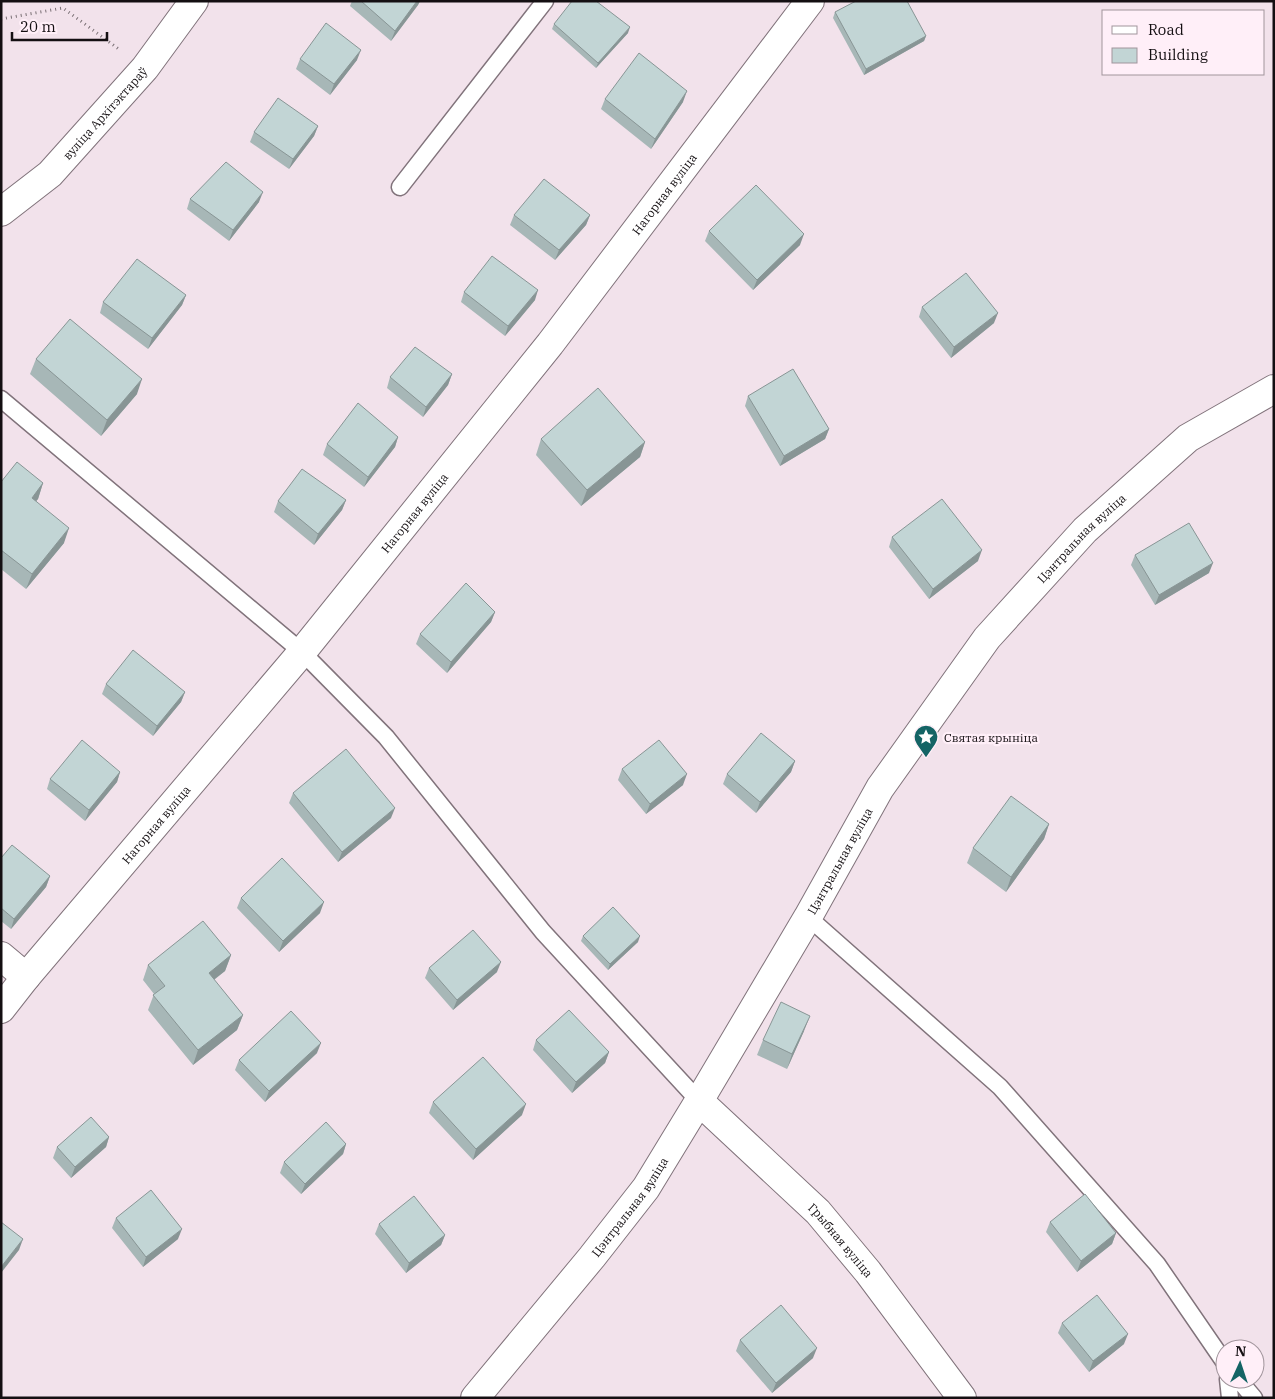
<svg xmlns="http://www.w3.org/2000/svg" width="1275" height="1399" font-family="'IBM Plex Serif',serif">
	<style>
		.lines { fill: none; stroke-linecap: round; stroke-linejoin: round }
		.lane-casing { stroke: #81737b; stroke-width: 19 }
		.street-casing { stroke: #81737b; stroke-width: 30 }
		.path { stroke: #796f74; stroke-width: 3; stroke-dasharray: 1 4; stroke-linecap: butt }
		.lane { stroke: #fff; stroke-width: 16 }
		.street { stroke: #fff; stroke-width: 28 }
		.wall { fill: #a7b7b7 }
		.shaded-wall { fill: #889595 }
		.building { fill: #c2d5d5; stroke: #889595 }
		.labels { text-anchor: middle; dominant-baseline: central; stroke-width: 4.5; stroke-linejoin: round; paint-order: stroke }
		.street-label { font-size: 12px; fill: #140f12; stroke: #ffeff8 }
		.poi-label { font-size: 12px; fill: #140f12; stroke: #ffeff8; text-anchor: start }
	</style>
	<rect width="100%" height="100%" fill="#f2e2eb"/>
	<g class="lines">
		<defs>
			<path id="lane" d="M400 187 545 1
				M1 399 302 652 386 737 543 932 699 1101
				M808 917 1000 1087 1157 1264 1225 1363
				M1228 1379 1230 1398
				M1238 1379 1254 1398"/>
			<g id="street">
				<path id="s1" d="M1 212 50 174 145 68 194 1"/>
				<path d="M1 956 26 977"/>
				<path id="s2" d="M1 1009 26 977 302 652 550 344 810 1"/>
				<path id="s3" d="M699 1101 818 1212 868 1272 962 1398"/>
				<path id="s4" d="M475 1398 592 1257 646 1188 699 1101 808 917 880 788 987 638 1085 530 1188 438 1274 389"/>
			</g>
		</defs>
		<use href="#lane" class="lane-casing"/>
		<use href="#street" class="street-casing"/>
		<path class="path" d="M1 19 63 8 120 50"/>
		<use href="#lane" class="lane"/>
		<use href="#street" class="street"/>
	</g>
	<path class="wall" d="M352 1H420L418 5 391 41 350 6Z
		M835 12 926 36 924 41 864 75 833 18Z
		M554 24 628 33 596 68 552 29Z
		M300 59 357 60 330 95 296 69Z
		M605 99 683 102 651 149 601 109Z
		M318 126 314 136 289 169 250 142 254 132Z
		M190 199 259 202 229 241 187 209Z
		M514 215H590L586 225 555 260 510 225Z
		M709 231 800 245 753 290 705 241Z
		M464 292 535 300 505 336 461 302Z
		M186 295 182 305 148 349 100 313 103 302Z
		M922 307 994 323 951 358 919 317Z
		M36 359 137 394 101 436 30 374Z
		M452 374 448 385 423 417 387 388 390 377Z
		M748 396 829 429 825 439 780 466 745 406Z
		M398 437 395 447 364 487 323 455 327 444Z
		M541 439 645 442 640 457 581 506 536 455Z
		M1 482 43 483 38 499 36 501 64 543 26 589 1 569Z
		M346 500 342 510 314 545 274 512 278 501Z
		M892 537 978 561 929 599 889 547Z
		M1135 555 1209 573 1155 605 1131 565Z
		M495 612 491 622 447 673 416 644 420 634Z
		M106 684 185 692 181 702 153 736 102 694Z
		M795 761 791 772 756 813 723 784 727 774Z
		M622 769 683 785 646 814 618 780Z
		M120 772 117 782 85 821 47 789 50 779Z
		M293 793 391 818 338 862 289 803Z
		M1049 824 1044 839 1006 892 967 863 973 848Z
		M1 858 50 876 46 887 11 929 1 921Z
		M241 898 320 913 279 952 237 908Z
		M583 936 638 942 608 970 581 941Z
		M231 955 225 971 214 980 243 1015 237 1030 193 1065 148 1010 154 994 143 980 148 965Z
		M429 968 497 972 453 1010 425 978Z
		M804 1031 787 1069 757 1055 763 1040Z
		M536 1040 609 1052 605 1063 572 1093 533 1050Z
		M317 1053 265 1102 235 1070 239 1060Z
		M433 1102 522 1115 473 1160 429 1113Z
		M109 1137 106 1147 71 1178 53 1158 57 1147Z
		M346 1144 343 1154 301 1194 280 1173 284 1162Z
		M116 1218 178 1239 143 1267 112 1228Z
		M1050 1222 1116 1233 1112 1244 1077 1272 1046 1232Z
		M379 1224 445 1235 441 1245 406 1273 375 1234Z
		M1062 1323 1124 1344 1089 1372 1058 1333Z
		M740 1340 813 1358 772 1393 736 1351Z"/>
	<path class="shaded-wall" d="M417 1H420L418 5 391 41 395 31Z
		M630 27 628 33 596 68 598 63Z
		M926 36 924 41 864 75 866 69Z
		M361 50 357 60 330 95 334 84Z
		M687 91 683 102 651 149 655 139Z
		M318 126 314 136 289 169 293 159Z
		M263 192 259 202 229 241 233 230Z
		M590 215 586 225 555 260 559 250Z
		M804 234 800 245 753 290 757 280Z
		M538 290 535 300 505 336 508 326Z
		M186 295 182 305 148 349 152 338Z
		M998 313 994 323 951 358 954 347Z
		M452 374 448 385 423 417 426 407Z
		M142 379 137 394 101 436 107 420Z
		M829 429 825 439 780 466 784 456Z
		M398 437 395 447 364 487 368 477Z
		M645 442 640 457 581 506 587 490Z
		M43 483 38 499 26 513 32 498Z
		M346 500 342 510 314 545 318 534Z
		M69 528 64 543 26 589 32 574Z
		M982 550 978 561 929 599 933 589Z
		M1213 563 1209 573 1155 605 1159 595Z
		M495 612 491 622 447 673 451 662Z
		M185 692 181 702 153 736 157 726Z
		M795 761 791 772 756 813 760 802Z
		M120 772 117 782 85 821 89 810Z
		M687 774 683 785 646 814 650 804Z
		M395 808 391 818 338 862 342 852Z
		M1049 824 1044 839 1006 892 1011 877Z
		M50 876 46 887 11 929 14 919Z
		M324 902 320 913 279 952 283 941Z
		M640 936 638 942 608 970 610 964Z
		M231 955 225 971 203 988 209 973Z
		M501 962 497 972 453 1010 457 1000Z
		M243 1015 237 1030 193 1065 198 1050Z
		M810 1016 804 1031 787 1069 792 1054Z
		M321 1043 317 1053 265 1102 269 1091Z
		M609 1052 605 1063 572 1093 576 1082Z
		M526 1104 522 1115 473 1160 476 1149Z
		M109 1137 106 1147 71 1178 75 1167Z
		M346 1144 343 1154 301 1194 305 1184Z
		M182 1229 178 1239 143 1267 146 1257Z
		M1116 1233 1112 1244 1077 1272 1081 1261Z
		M445 1235 441 1245 406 1273 409 1263Z
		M23 1239 19 1250 1 1273V1267Z
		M1128 1334 1124 1344 1089 1372 1093 1361Z
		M817 1348 813 1358 772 1393 776 1383Z"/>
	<path class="building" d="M361 1H417L395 31Z
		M572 1H596L630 27 598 63 554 24Z
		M856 1H907L926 36 866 69 835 12Z
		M326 23 361 50 334 84 300 59Z
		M639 53 687 91 655 139 605 99Z
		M278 98 318 126 293 159 254 132Z
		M226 162 263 192 233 230 190 199Z
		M544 179 590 215 559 250 514 215Z
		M756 185 804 234 757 280 709 231Z
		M492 256 538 290 508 326 464 292Z
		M137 259 186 295 152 338 103 302Z
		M966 273 998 313 954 347 922 307Z
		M70 319 142 379 107 420 36 359Z
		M415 347 452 374 426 407 390 377Z
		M793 369 829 429 784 456 748 396Z
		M598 388 645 442 587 490 541 439Z
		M358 403 398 437 368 477 327 444Z
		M17 462 43 483 32 498 69 528 32 574 1 550V482Z
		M302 469 346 500 318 534 278 501Z
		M942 499 982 550 933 589 892 537Z
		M1189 523 1213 563 1159 595 1135 555Z
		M466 583 495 612 451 662 420 634Z
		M133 650 185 692 157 726 106 684Z
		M761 733 795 761 760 802 727 774Z
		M82 740 120 772 89 810 50 779Z
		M659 740 687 774 650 804 622 769Z
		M346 749 395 808 342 852 293 793Z
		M1011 796 1049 824 1011 877 973 848Z
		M12 845 50 876 14 919 1 908V858Z
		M282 858 324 902 283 941 241 898Z
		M613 907 640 936 610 964 583 936Z
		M203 921 231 955 209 973 243 1015 198 1050 153 995 165 986 148 965Z
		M473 930 501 962 457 1000 429 968Z
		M781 1002 810 1016 792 1054 763 1040Z
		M569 1010 609 1052 576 1082 536 1040Z
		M291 1011 321 1043 269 1091 239 1060Z
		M483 1057 526 1104 476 1149 433 1102Z
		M91 1117 109 1137 75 1167 57 1147Z
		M326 1122 346 1144 305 1184 284 1162Z
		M151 1190 182 1229 146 1257 116 1218Z
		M1085 1194 1116 1233 1081 1261 1050 1222Z
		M414 1196 445 1235 409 1263 379 1224Z
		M1 1222 23 1239 1 1267Z
		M1097 1295 1128 1334 1093 1361 1062 1323Z
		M781 1305 817 1348 776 1383 740 1340Z"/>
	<defs>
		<symbol id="sight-pin" viewBox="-11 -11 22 30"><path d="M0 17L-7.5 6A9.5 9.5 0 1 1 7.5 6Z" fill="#146465" stroke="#ffeff8"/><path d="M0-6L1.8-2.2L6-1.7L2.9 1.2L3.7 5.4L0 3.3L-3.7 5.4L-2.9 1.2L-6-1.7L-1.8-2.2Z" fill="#fff"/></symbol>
	</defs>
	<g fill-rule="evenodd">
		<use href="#sight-pin" x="912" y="723" width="28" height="38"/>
	</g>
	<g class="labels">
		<g class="street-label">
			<text stroke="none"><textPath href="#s1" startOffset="144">вуліца Архітэктараў</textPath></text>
			<text stroke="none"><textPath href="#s2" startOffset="1051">Нагорная вуліца</textPath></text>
			<text stroke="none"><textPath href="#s2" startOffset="646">Нагорная вуліца</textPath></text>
			<text stroke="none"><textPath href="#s4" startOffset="1056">Цэнтральная вуліца</textPath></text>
			<text stroke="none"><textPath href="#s2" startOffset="241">Нагорная вуліца</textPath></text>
			<text stroke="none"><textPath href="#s4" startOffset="651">Цэнтральная вуліца</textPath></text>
			<text stroke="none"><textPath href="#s4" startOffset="246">Цэнтральная вуліца</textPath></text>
			<text stroke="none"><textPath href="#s3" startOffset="199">Грыбная вуліца</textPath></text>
		</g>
		<g class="poi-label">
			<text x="944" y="737">Святая крыніца</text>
		</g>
	</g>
	<rect width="1275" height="1399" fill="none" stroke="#140f12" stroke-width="5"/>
	<rect x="1102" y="10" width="162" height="65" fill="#ffeff8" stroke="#a1959c"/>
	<rect x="1112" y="26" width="25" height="8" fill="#ffffff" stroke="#a1959c"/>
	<text x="1148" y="35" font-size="15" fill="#140f12">Road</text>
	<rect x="1112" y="48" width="25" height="15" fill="#c2d5d5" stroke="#a1959c"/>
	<text x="1148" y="60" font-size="15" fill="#140f12">Building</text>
	<g transform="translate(1240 1364) rotate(3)"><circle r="24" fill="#ffeff8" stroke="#a1959c"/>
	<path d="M0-4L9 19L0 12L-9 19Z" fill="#146465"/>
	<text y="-8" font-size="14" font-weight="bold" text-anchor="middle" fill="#140f12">N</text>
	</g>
	<path d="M12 32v8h95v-8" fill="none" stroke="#140f12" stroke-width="2.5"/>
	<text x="20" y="32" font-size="15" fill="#140f12" stroke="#ffeff8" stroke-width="4" paint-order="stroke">20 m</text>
</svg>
